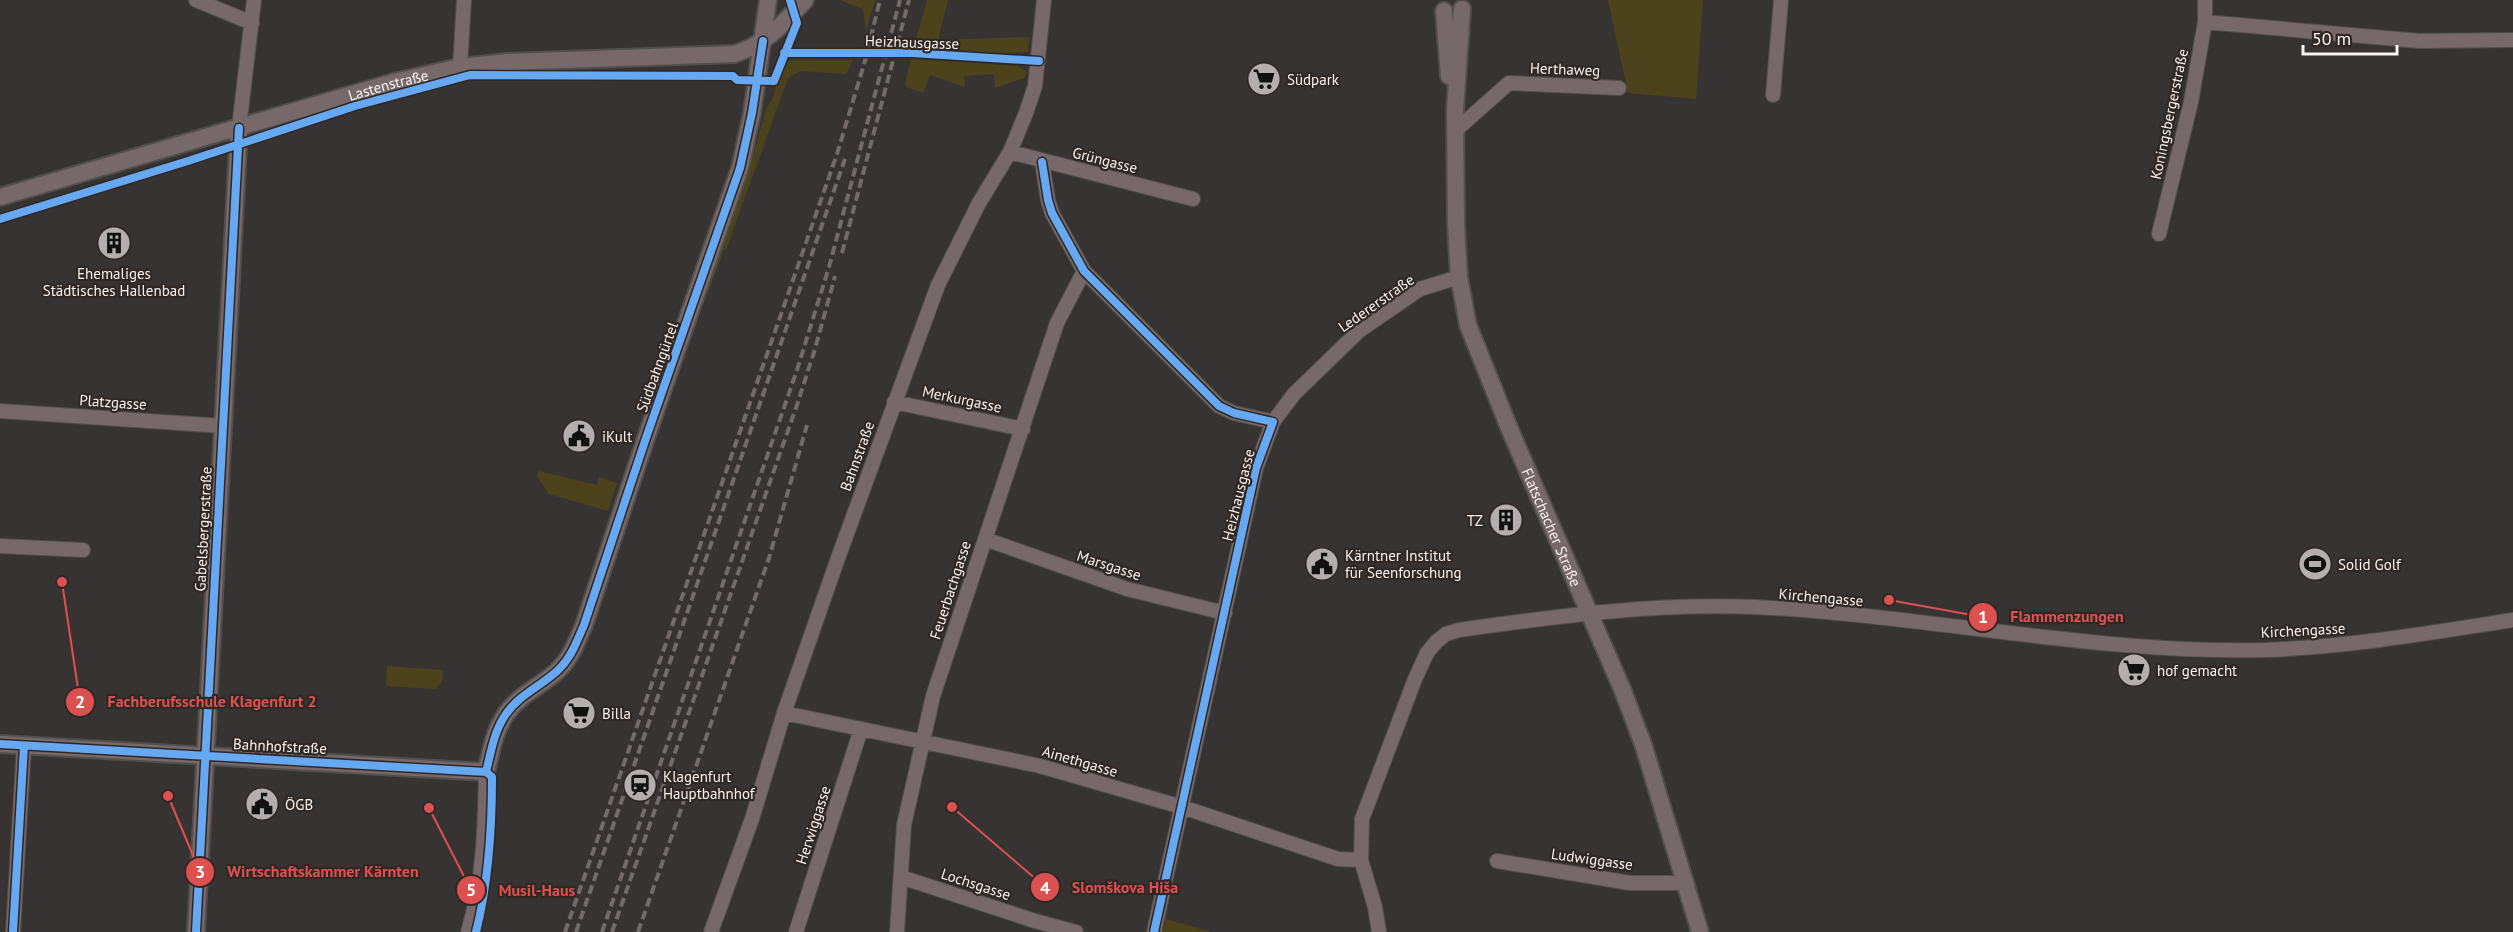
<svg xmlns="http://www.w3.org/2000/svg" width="2513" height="932" font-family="'PT Sans',sans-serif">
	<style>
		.green { fill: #4c431c }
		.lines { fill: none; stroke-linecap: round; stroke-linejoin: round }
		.minor-casing { stroke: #514f4d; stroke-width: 16 }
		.tertiary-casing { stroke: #514f4d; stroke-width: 20 }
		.minor { stroke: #776969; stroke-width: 14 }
		.tertiary { stroke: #776969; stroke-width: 16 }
		.rail { stroke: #736b6b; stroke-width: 4; stroke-dasharray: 9 4.5; stroke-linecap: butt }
		.cycleway-casing { stroke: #302825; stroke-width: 11 }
		.cycleway { stroke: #66a8f1; stroke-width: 8 }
		.labels { text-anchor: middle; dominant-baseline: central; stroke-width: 4.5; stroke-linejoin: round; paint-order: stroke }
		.street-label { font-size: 15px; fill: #f8f2f0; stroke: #302825 }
		.poi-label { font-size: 15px; fill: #f8f2f0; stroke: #302825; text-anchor: start }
		.leader { fill: none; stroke: #dd5050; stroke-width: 2 }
		.callout-dot { fill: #dd5050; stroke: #302825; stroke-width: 2 }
		.mark-label { font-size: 18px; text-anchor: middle; font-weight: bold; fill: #fff }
		.callout-label { font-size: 16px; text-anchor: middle; font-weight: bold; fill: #dd5050; stroke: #302825; stroke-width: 4.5; stroke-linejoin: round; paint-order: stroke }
	</style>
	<rect width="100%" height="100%" fill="#373332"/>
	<path class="green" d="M840 0H875L866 32 863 9Z
		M927 0H948L938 40 1029 37 1028 52 1001 53 914 47Z
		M1608 0H1703L1696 99 1628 93Z
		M911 59 1018 66 1027 72 1024 78 995 88 994 74 964 76 965 87 930 75 923 93 906 87 905 82Z
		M792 60H853L846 74 800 71 788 78 726 250 724 249 708 293H706L750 167 766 109 773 98 780 71 785 63Z
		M538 471 597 485 599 477 617 483 608 511 549 494 537 476Z
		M387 666 443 670 442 682 435 689 386 686Z
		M1166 919 1211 932H1163Z"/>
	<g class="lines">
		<defs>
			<path id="minor" d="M196 0 252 23
				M2205 22 2420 41 2513 40
				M460 67 464 0
				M1773 95 1781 0
				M239 128 254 0
				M1456 130 1509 83 1619 88
				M1010 152 1193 199
				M1042 162 1048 200 1052 213 1084 271 1219 406 1234 413 1273 422 1256 468 1154 932
				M2159 234 2191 102 2205 22V0
				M894 402 1023 429
				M0 411 223 426
				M1273 422 1294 394 1359 331 1420 289 1459 277
				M985 539 1127 589 1225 613
				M0 546 83 550
				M784 713 1040 766 1182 807 1338 859 1361 860
				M1497 861 1630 883H1684
				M901 877 1035 921 1076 932
				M13 932 24 746
				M468 932C484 879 485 826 486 772
				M711 932 752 819 784 713 838 558 938 285 979 203 1010 152 1026 113 1035 86 1044 0
				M796 932 861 729
				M897 932 904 825 933 696 1057 323 1084 271
				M1379 932 1375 907 1361 860 1362 819 1415 679 1427 653 1436 642 1446 634 1459 630C1558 616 1655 603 1755 607 1925 615 2094 654 2265 650 2348 647 2430 633 2513 620"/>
			<g id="tertiary">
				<path id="s1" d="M1462 9 1455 110 1456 224 1459 277 1468 325 1510 430 1623 691 1644 747 1700 932"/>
				<path d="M1444 11 1449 76"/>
				<path id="s2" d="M0 197 394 82 460 67 508 62 734 54C765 45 784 23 805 0"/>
				<path d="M0 744 486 772C491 752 494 731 506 714 518 696 539 687 556 672 571 659 576 643 584 625L646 438 740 168 752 113 768 0"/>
				<path d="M196 932 239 128"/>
			</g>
		</defs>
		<use href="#minor" class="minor-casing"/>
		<use href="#tertiary" class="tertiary-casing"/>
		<use href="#minor" class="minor"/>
		<use href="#tertiary" class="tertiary"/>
		<path class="rail" d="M842 253 909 0
			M565 932 837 154 865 61 880 0
			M576 932 845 159
			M602 932 797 370 829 267 900 0
			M612 932 797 405 815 349 835 276
			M638 932 769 558 807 425"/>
		<defs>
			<path id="cycleway" d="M784 53H912L1039 61
				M1042 162 1048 200 1052 213 1084 271 1219 406 1234 413 1273 422 1256 468 1154 932
				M0 219 188 161 355 106 470 75 733 76 737 80 774 81 797 23 790 0
				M0 744 486 772
				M486 772C491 752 494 731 506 714 518 696 539 687 556 672 571 659 576 643 584 625L646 438 740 168 752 113 763 41
				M13 932 24 746
				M196 932 239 128
				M476 932C489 881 492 829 492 777L486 772"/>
		</defs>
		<use href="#cycleway" class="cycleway-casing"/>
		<use href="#cycleway" class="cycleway"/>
	</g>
	<defs>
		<symbol id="supermarket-disc" viewBox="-11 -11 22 22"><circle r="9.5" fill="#b4afae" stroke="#302825"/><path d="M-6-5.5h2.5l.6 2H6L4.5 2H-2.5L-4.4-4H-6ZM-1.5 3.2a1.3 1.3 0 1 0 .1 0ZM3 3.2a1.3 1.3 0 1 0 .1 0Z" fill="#111"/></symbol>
		<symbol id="building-disc" viewBox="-11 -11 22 22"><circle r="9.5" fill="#b4afae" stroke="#302825"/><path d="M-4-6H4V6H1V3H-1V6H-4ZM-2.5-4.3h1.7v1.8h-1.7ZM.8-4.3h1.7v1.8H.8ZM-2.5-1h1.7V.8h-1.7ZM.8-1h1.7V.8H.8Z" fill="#111"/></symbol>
		<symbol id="civic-disc" viewBox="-11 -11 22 22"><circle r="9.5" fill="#b4afae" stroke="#302825"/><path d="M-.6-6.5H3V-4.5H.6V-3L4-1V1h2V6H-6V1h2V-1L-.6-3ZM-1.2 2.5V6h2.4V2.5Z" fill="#111"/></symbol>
		<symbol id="stadium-disc" viewBox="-11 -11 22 22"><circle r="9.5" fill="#b4afae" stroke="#302825"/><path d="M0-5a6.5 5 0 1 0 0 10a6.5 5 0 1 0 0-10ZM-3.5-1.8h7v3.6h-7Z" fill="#111"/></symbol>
		<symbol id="station-disc" viewBox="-11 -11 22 22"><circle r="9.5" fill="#b4afae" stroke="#302825"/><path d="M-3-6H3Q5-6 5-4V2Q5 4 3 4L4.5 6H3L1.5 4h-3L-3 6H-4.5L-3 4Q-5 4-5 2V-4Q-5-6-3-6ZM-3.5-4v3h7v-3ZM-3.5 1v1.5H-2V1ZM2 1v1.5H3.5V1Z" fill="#111"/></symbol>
	</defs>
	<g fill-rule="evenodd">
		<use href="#supermarket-disc" x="1245" y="60" width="38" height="38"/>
		<use href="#building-disc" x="95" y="224" width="38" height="38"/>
		<use href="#civic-disc" x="560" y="417" width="38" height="38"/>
		<use href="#building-disc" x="1487" y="501" width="38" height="38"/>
		<use href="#civic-disc" x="1303" y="545" width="38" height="38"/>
		<use href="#stadium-disc" x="2296" y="545" width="38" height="38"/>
		<use href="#supermarket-disc" x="2115" y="651" width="38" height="38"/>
		<use href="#supermarket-disc" x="560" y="694" width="38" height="38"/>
		<use href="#station-disc" x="621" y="766" width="38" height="38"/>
		<use href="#civic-disc" x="243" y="785" width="38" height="38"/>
	</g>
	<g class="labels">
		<g class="street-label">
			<text transform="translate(912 42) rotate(2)">Heizhausgasse</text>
			<text transform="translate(1565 69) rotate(2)">Herthaweg</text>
			<text stroke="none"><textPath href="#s2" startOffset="404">Lastenstraße</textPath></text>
			<text transform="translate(2169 114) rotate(-78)">Koningsbergerstraße</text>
			<text transform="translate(1105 160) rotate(14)">Grüngasse</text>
			<text transform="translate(1376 303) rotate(-35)">Ledererstraße</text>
			<text transform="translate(657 367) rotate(-70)">Südbahngürtel</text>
			<text transform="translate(962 399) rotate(12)">Merkurgasse</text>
			<text transform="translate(113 402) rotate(4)">Platzgasse</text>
			<text transform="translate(857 456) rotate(-70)">Bahnstraße</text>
			<text transform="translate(1238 495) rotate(-76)">Heizhausgasse</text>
			<text stroke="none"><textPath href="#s1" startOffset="536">Flatschacher Straße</textPath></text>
			<text transform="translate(203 529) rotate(-87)">Gabelsbergerstraße</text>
			<text transform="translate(1109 565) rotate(18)">Marsgasse</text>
			<text transform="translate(950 590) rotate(-72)">Feuerbachgasse</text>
			<text transform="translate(1821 597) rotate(5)">Kirchengasse</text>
			<text transform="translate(2303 630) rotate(-3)">Kirchengasse</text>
			<text transform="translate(280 746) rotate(3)">Bahnhofstraße</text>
			<text transform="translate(1080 761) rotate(16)">Ainethgasse</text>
			<text transform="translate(813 825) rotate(-72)">Herwiggasse</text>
			<text transform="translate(1592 859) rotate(8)">Ludwiggasse</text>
			<text transform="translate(976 884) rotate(18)">Lochsgasse</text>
		</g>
		<g class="poi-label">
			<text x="1287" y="79">Südpark</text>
			<text x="114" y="273" text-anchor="middle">Ehemaliges<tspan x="114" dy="17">Städtisches Hallenbad</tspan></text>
			<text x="602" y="436">iKult</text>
			<text x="1483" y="520" text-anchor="end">TZ</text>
			<text x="1345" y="555">Kärntner Institut<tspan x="1345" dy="17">für Seenforschung</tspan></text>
			<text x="2338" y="564">Solid Golf</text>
			<text x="2157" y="670">hof gemacht</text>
			<text x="602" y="713">Billa</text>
			<text x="663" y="776">Klagenfurt<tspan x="663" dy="17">Hauptbahnhof</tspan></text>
			<text x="285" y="804">ÖGB</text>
		</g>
	</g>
	<path class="leader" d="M1889 600L1983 617M62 582L80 702M168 796L200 872M952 807L1045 887M429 808L471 890"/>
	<g class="callout-dot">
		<circle cx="1889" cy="600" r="6"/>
		<circle cx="62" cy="582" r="6"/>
		<circle cx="168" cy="796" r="6"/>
		<circle cx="952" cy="807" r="6"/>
		<circle cx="429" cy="808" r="6"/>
		<circle cx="1983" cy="617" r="15"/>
		<circle cx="80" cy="702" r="15"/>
		<circle cx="200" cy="872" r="15"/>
		<circle cx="1045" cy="887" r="15"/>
		<circle cx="471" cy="890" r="15"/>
	</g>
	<g class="mark-label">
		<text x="1983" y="623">1</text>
		<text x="80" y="708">2</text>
		<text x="200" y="878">3</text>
		<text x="1045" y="894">4</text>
		<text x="471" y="896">5</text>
	</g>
	<g class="callout-label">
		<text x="2067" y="622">Flammenzungen</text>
		<text x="212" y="707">Fachberufsschule Klagenfurt 2</text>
		<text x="323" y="877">Wirtschaftskammer Kärnten</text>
		<text x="1125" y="893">Slomškova Hiša</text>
		<text x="537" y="896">Musil-Haus</text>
	</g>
	<path d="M2303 45v9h94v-9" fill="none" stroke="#f8f2f0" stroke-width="3"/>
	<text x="2312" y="45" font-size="18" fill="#f8f2f0" stroke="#302825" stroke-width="4.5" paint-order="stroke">50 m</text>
</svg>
